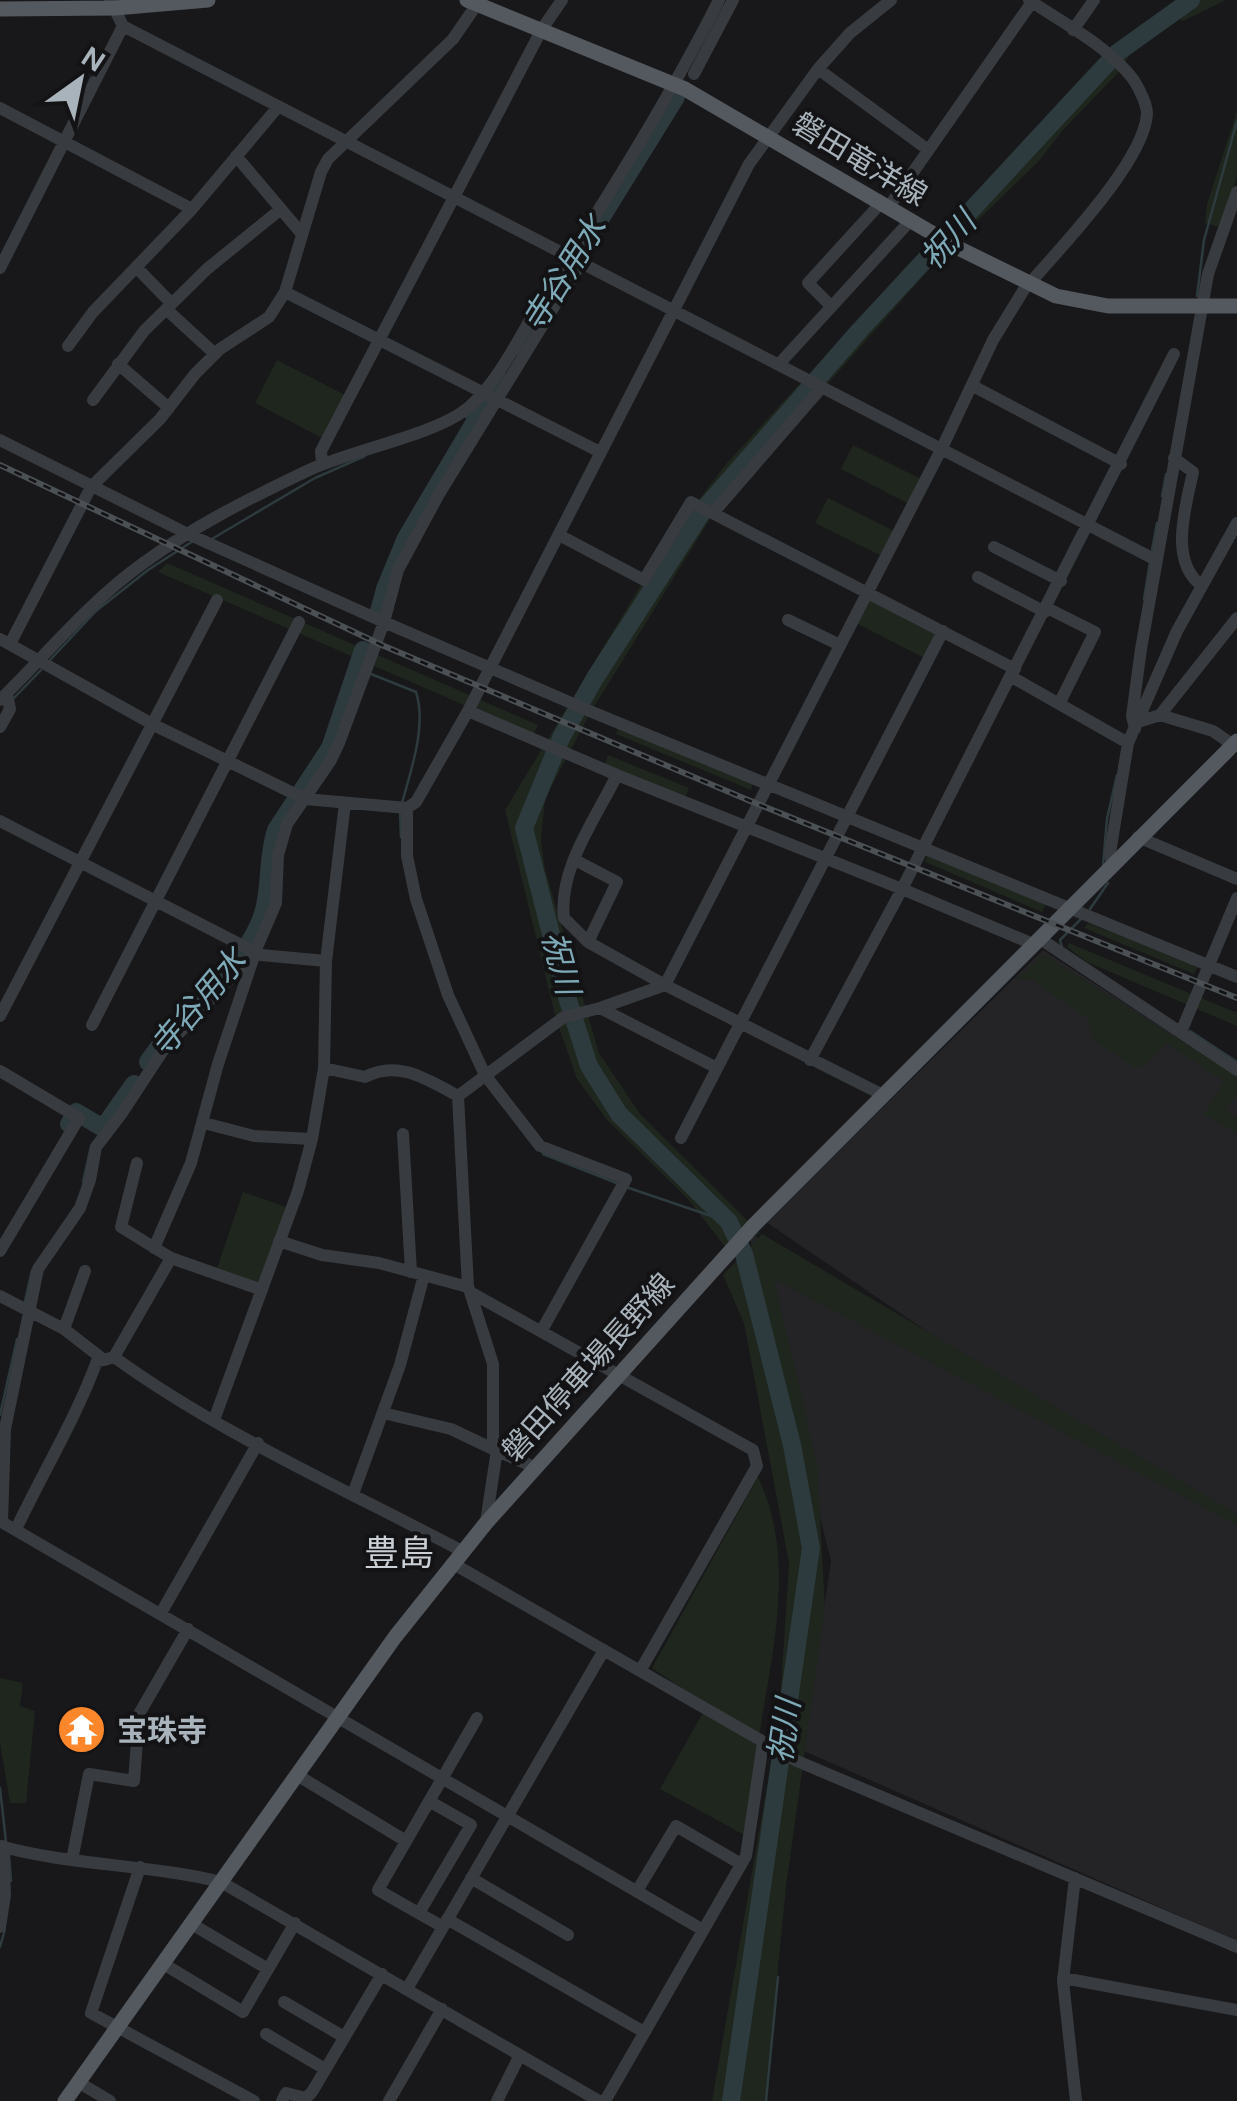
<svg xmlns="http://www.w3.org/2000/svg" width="1237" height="2101" font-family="'DM Sans','Noto Sans JP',sans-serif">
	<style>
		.built { fill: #242427 }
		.green { fill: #1e261d }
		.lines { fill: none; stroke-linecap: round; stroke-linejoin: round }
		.stream { stroke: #2d3b3f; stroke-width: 2.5 }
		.river { stroke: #2d3b3f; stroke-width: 18 }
		.minor { stroke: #383b3f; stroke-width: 12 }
		.major { stroke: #54595f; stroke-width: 15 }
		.rail-casing { stroke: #4b5055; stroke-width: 6 }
		.rail { stroke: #131315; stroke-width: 2.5; stroke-dasharray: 8; stroke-linecap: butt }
		.labels { text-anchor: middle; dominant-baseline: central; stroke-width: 8; stroke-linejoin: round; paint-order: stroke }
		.street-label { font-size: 30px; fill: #a9b3bb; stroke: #131315 }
		.poi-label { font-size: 30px; font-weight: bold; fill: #a9b3bb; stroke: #131315; text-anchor: start }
		.water-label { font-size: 32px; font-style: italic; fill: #7eaab8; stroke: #131315 }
		.quarter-label { font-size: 35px; fill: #cbd0d6; stroke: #131315 }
	</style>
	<rect width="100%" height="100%" fill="#18181a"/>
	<path class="built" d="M1043 950 1237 1076V1518L1012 1389 766 1222Z
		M748 1231 991 1393 1237 1521V1941L804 1751 831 1561Z"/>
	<path class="green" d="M1179 0H1226L1183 21 1176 17 1131 53 1117 74 1063 130 1039 161 940 257 715 511 589 715 545 799 541 841 545 869 599 1053 640 1114 760 1233 726 1248 688 1199 607 1120 577 1079 556 1019 505 810 668 540 726 464 1092 66 1139 26Z
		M1237 111V175L1224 228 1205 223 1207 204Z
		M277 360 349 397 326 440 255 403Z
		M853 445 923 480 911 505 841 469Z
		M828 498 898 533 886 558 815 523Z
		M167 563 538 725 533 735 158 572Z
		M869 598 939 634 926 659 856 623Z
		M619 723 754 780 751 790 616 734Z
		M608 755 689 788 686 796 605 765Z
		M928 853 1046 903 1042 912 925 862Z
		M1088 923 1198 966 1194 974 1084 928Z
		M1069 943 1237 1013V1026L1087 962 1067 947Z
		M1044 955 1237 1076V1095L1225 1109 1237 1118V1134L1204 1114 1224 1081 1166 1043 1145 1065 1136 1068 1094 1040 1087 1018 1039 985 1035 981 1038 979 1016 980Z
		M243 1192 289 1208 262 1290 215 1274Z
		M762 1234 1237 1514V1525L774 1279 817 1463 825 1607 786 1887 765 2101H712L779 1718 789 1563 744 1323 723 1275Z
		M758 1477C797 1558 772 1652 759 1737 755 1770 752 1803 748 1837L660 1789 705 1709 740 1728 652 1668Z
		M0 1678 23 1683 20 1706 35 1711 26 1803H10L0 1742Z"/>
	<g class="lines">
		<path class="stream" d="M1197 296 1204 240 1237 121
			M466 417 478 412
			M1162 496 1166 474
			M210 540 315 478 365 456
			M1152 550 1157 523
			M1144 599 1150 562
			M50 660 96 611 148 570 193 541
			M371 674 416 692C427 725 411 770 402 803
			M12 700 41 670
			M400 811 401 837
			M1103 865 1107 819 1117 775
			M1090 909 1108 883
			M1062 947 1060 940 1081 919
			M1190 1031 1237 1062
			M543 1154 619 1184
			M83 1182 91 1146
			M626 1187 729 1222
			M25 1301 32 1270
			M0 1415 17 1339
			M0 1788 6 1842
			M9 1854 11 1881
			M0 1947 5 1929
			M766 2101 778 1977"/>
		<path class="river" d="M521 347 676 97
			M378 615 385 589 406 538 499 381
			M148 1062C181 1012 236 978 260 922 272 893 266 860 276 830L330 748 363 650
			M69 1124 76 1112 103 1128 134 1084
			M731 2101 811 1548 792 1445 744 1254 729 1222 619 1114 589 1066 567 997 524 828 561 738 595 678 704 509 859 331 1117 53 1191 0"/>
		<path class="minor" d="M1029 0C1063 23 1108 46 1133 79 1139 88 1147 104 1147 114 1144 161 1062 246 1030 283
			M123 26 1156 560
			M1073 30 1094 0
			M818 69 927 149
			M694 74 733 0
			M0 108 192 209
			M236 156 302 234
			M888 208 1032 2
			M136 267 171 303
			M0 268 123 26 110 0
			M285 292 600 452
			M831 306 808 283 880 204
			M166 309 215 354
			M68 346 93 312 192 209 278 107
			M118 364 169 408
			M779 364 910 221
			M973 386 1121 464
			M93 400 144 331 207 269 281 209
			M0 440 188 534 384 622 592 712 1237 977
			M1174 458 1193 472C1186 506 1168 561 1202 586
			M322 463 321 451 542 29 562 0
			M713 513 822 387
			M559 535 644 580 691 502 1015 669
			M994 547 1061 581
			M978 577 1045 612
			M1047 608 1095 632 1059 704
			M788 620 840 645
			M0 639 154 725 305 799 407 808 416 802 468 711 749 164 818 69 850 33 891 0
			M10 644 91 487 160 419 195 374 220 349 269 317 285 292 321 172 328 159 453 39 477 4
			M1010 676 1128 743
			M0 700C46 655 89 602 142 564 194 526 250 498 307 471 350 450 437 435 469 407 500 380 520 335 542 300 604 202 667 103 719 0
			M468 711 617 775 902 889 810 1060
			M1160 715 1237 618
			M1138 722 1160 715 1213 731 1233 745
			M0 727 10 709 7 694
			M1135 729 1132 716 1141 649 1208 274 1237 192
			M617 775C596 818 558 869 564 918L588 942 665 985 881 1094
			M407 808V856L416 899 448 995 485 1075 540 1146 626 1179 542 1330
			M0 821 261 955 326 961
			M1138 837 1237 879
			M575 860 617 882 588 942
			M1112 865 1110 853 1128 743 1177 631 1237 523
			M1039 938 1237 1070
			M1033 944 902 889 1174 354
			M600 1008 717 1068
			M0 1016 217 600
			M92 1025 299 622
			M1181 1032 1237 898
			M324 1068 365 1077C398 1059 428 1080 458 1096L468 1287
			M0 1071 79 1118 0 1251
			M458 1096 564 1017 600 1008 665 985 942 448 993 340 1028 283
			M204 1123 254 1136 312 1139
			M403 1134 411 1272
			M681 1138 943 631
			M137 1163 121 1227 171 1258 262 1290
			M279 1241 322 1255 379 1263 468 1287 470 1292 753 1450 757 1466 640 1671
			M154 1248 191 1163 218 1064 253 959
			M470 1292 493 1364V1449L534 1467
			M0 1296 64 1329 104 1360 114 1357C217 1432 348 1491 462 1551
			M64 1329 85 1271
			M114 1357 171 1258
			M383 1413 451 1429 493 1449
			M214 1420 298 1191 312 1139 324 1068 326 961 345 803
			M353 1494 400 1365 424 1275
			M0 1521 703 1930
			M2 1522 5 1429 38 1269 80 1208 90 1180 96 1147 122 1113 164 1049 255 952 276 903 278 855 287 824 331 760 339 743 384 622 398 570 439 494 582 261
			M486 1522 497 1450
			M16 1529C43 1472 75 1420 97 1361L104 1360
			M452 1563 797 1761 1237 1947
			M161 1613 258 1443
			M297 1775 406 1841
			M0 1846C72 1866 148 1864 221 1882L599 2101
			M72 1860 89 1774 134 1781 139 1714 188 1629
			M140 1867 91 2013 254 2101
			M471 1878 568 1935
			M1075 1878 1063 1981 1076 2101
			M637 1891 676 1826 741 1864
			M419 1913 471 1825 429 1801
			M447 1919 644 2032
			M190 1923 268 1969
			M0 1927 5 1895 3 1846
			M443 1927 378 1890 477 1718
			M162 1963 243 2012 295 1923
			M1063 1978 1237 2010
			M407 1989 604 1650
			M284 2002 344 2037
			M266 2034 325 2069
			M78 2082 110 2101
			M282 2101 286 2093 306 2098 312 2092 382 1974
			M389 2101 442 2009
			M497 2101 520 2055
			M605 2101 746 1856 763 1743"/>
		<path class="major" d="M467 0 685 89 956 247 1056 296 1108 306H1237
			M0 9 115 8 208 0
			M65 2101 395 1637 486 1523 753 1226 1237 741"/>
		<defs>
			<path id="rail" d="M0 465 384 646 748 800 1237 998"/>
		</defs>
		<use href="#rail" class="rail-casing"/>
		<use href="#rail" class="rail"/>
	</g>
	<defs>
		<symbol id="temple-disc" viewBox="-11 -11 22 22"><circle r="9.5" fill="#fe872c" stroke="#131315"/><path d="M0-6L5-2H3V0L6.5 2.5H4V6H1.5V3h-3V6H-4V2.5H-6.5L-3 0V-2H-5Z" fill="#fff"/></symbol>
	</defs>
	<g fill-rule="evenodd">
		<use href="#temple-disc" x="54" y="1702" width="55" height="55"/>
	</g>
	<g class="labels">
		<g class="street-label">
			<text transform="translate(860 159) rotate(31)">磐田竜洋線</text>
			<text transform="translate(588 1367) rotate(-48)">磐田停車場長野線</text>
		</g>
		<g class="poi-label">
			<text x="117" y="1730">宝珠寺</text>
		</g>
		<g class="water-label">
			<text transform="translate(948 240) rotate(-48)">祝川</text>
			<text transform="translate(564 274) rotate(-58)">寺谷用水</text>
			<text transform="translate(561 963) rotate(75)">祝川</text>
			<text transform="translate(198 1003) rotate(-50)">寺谷用水</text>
			<text transform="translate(784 1731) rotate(-82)">祝川</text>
		</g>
		<g class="quarter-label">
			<text x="399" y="1553">豊島</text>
		</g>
	</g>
	<g transform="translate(80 80) rotate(33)" stroke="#131315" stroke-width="8" paint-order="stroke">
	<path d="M0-8L18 38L0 25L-18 38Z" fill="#a9b3bb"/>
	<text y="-15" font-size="28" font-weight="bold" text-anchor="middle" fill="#a9b3bb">N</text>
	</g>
</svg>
